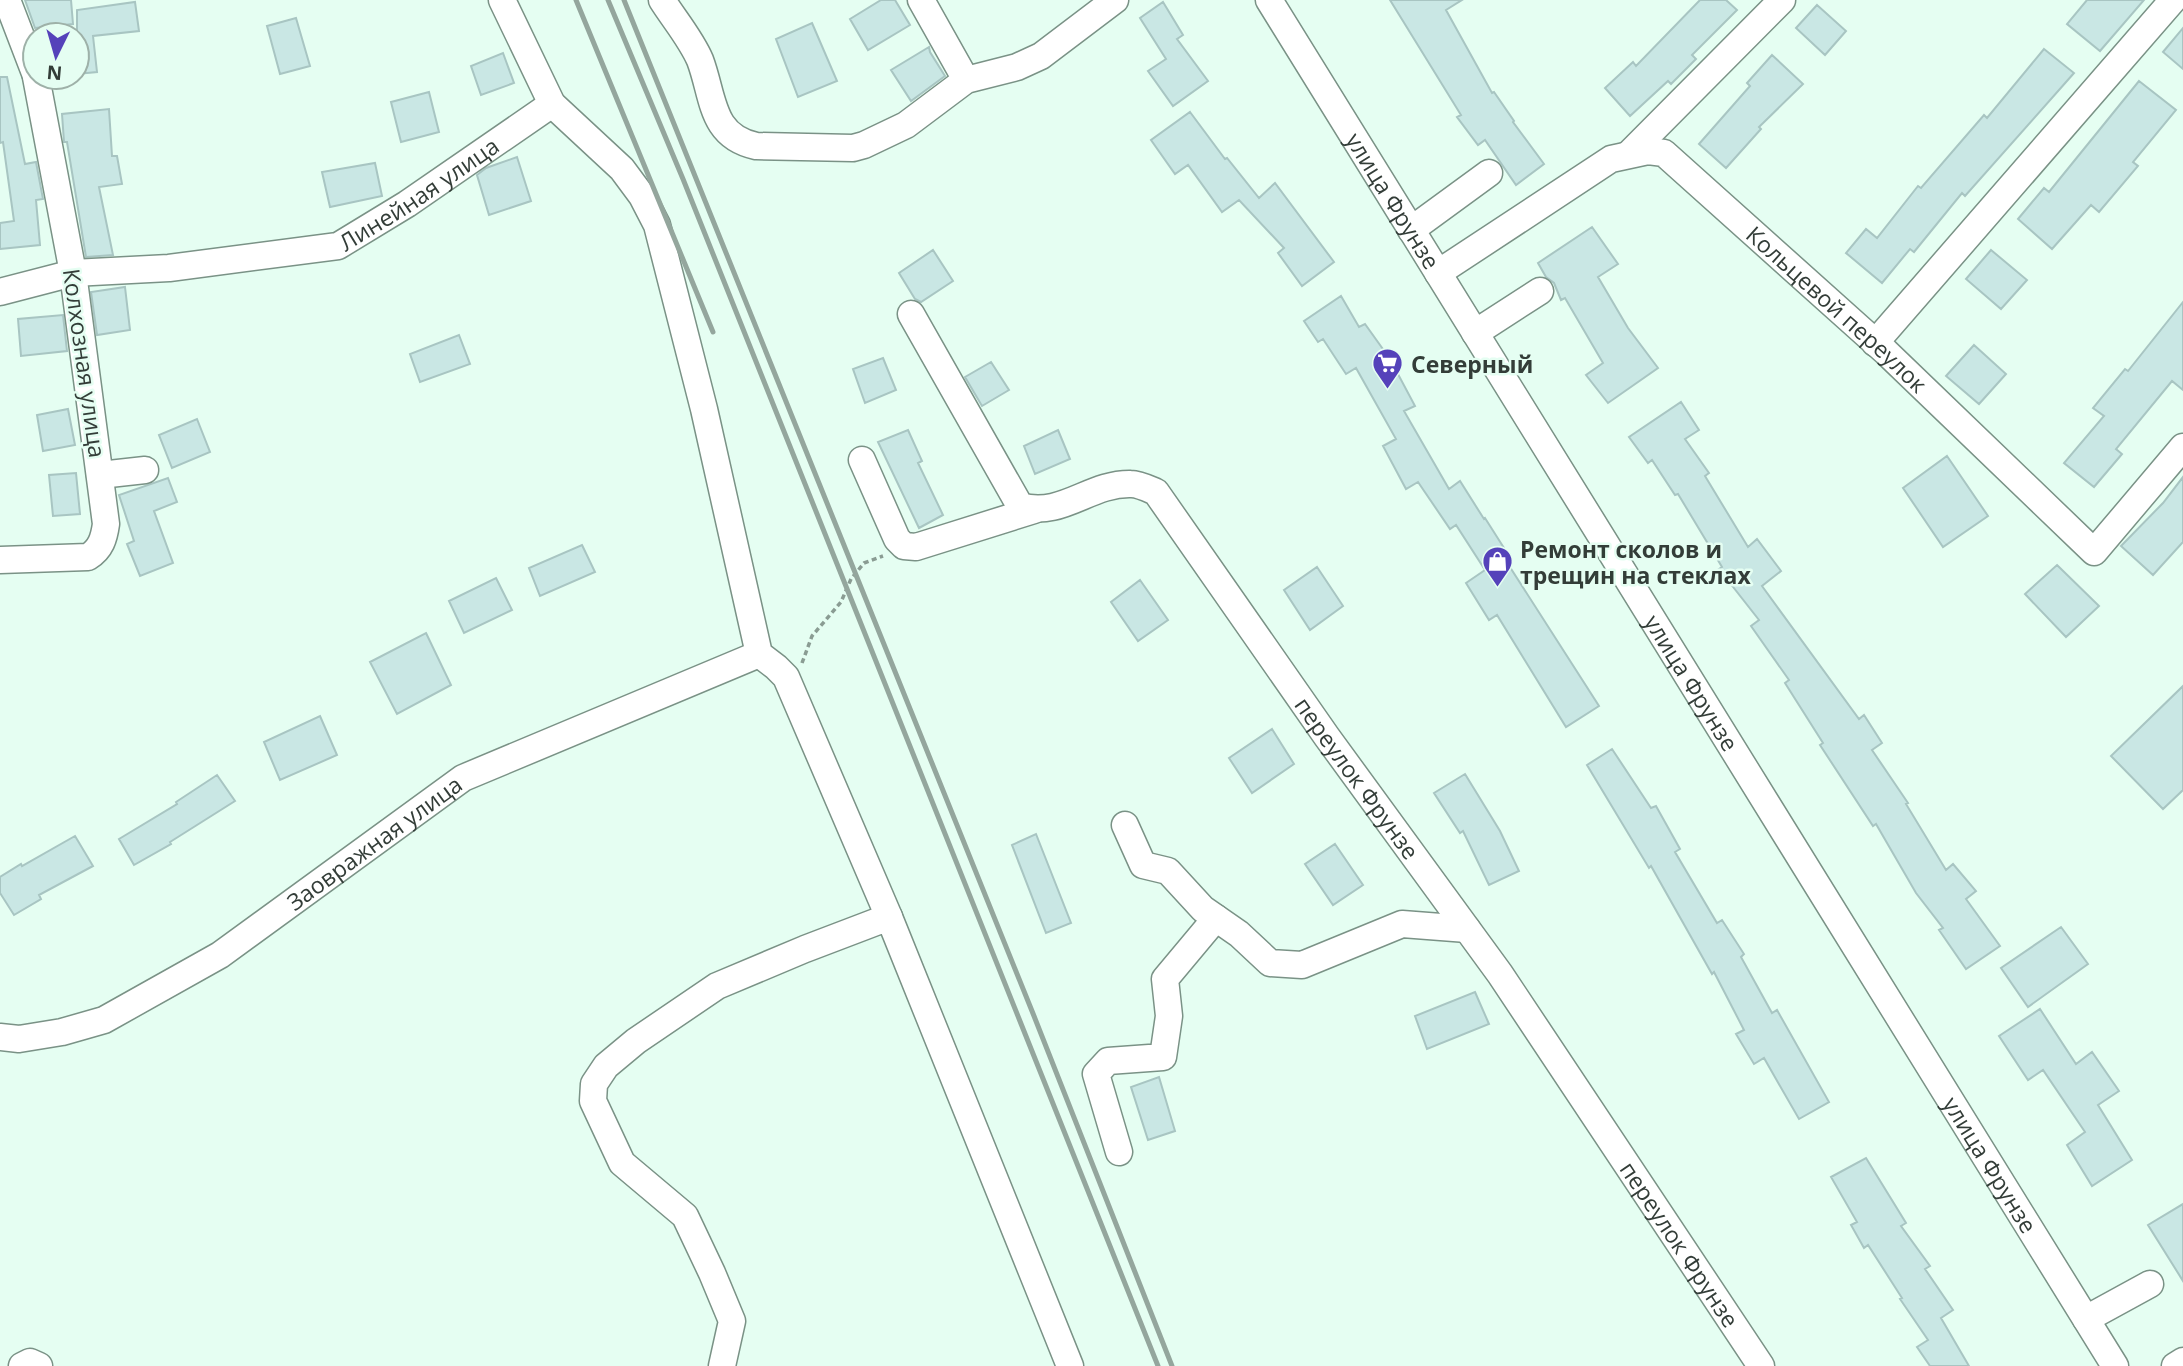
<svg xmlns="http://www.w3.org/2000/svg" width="2183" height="1366" font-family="'Open Sans',sans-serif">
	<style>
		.building { fill: #c9e7e4; stroke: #a8c5c2; stroke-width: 2 }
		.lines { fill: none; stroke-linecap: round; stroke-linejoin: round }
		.minor-casing { stroke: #7a9286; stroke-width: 29 }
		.path { stroke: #8a9c93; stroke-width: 3.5; stroke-dasharray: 5 3.5; stroke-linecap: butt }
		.minor { stroke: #fff; stroke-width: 26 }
		.rail { stroke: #94a69d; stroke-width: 5 }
		.labels { text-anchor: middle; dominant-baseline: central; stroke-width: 5; stroke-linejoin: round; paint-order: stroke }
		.street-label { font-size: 23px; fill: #333d38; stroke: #e5fef2 }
		.poi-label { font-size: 23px; font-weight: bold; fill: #333d38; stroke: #e5fef2; text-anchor: start }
	</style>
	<rect width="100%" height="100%" fill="#e5fef2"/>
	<path class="building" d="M25 0H71L73 24 35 28Z
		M881 0H895L910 25 868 50 850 19Z
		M1390 0H1462L1446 10 1492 93 1494 92 1514 121 1513 122 1544 164 1516 185 1485 140 1478 145 1457 117 1461 115Z
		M1700 0H1726L1737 10 1692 55 1696 59 1671 84 1668 81 1630 116 1605 88 1633 62 1636 66Z
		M2087 0H2144L2100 51 2067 24Z
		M135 2 139 31 93 36 97 72 77 74V10Z
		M1163 2 1183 35 1177 39 1208 81 1173 106 1148 71 1166 59 1140 18Z
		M1817 5 1846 31 1825 55 1796 28Z
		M296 18 310 66 280 74 267 26Z
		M812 23 837 81 798 97 776 39Z
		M2183 28V69L2163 52Z
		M929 47 930 52 945 76 911 101 891 70Z
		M2044 49 2074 73 1965 196 1962 193 1914 252 1910 249 1882 283 1846 253 1866 229 1877 238 1918 186 1921 188 1984 115 1987 118Z
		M503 53 514 83 481 95 471 66Z
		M1772 55 1803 84 1759 127 1761 129 1726 168 1699 144 1750 86 1747 83Z
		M0 77H7L25 164 36 162 43 199 36 200 40 245 0 249V223L14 221 3 142 0 143Z
		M2139 81 2176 110 2133 162 2138 166 2099 212 2091 205 2052 249 2018 219 2044 188 2049 192Z
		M429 92 439 132 401 142 391 102Z
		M109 109 112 156H117L122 184 99 187 113 255 86 257 67 142H64L62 114Z
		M1190 112 1225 159 1227 158 1259 198 1275 183 1334 262 1302 286 1278 253 1284 248 1239 200 1222 212 1188 165 1175 174 1151 140Z
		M517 157 531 201 489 215 477 175 486 168Z
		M375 163 382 196 330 207 322 172Z
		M1592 227 1618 264 1598 277 1628 328 1658 368 1608 403 1586 375 1603 363 1565 298 1561 300 1554 283 1546 277 1538 263Z
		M933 250 953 281 921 302 915 299 899 273Z
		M1991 250 2027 280 2001 309 1966 279Z
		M125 287 130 330 97 335 91 292Z
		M1341 296 1359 327 1365 324 1390 359 1415 406 1404 411 1449 489 1460 481 1484 519 1485 518 1504 548 1499 550 1599 706 1566 727 1497 615 1489 620 1466 583 1485 570 1456 525 1450 529 1418 482 1406 489 1383 446 1396 439 1356 368 1346 374 1323 339 1318 342 1304 321Z
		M2183 302V390L2172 381 2116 449 2122 454 2094 487 2064 463 2104 416 2093 408 2125 369 2128 371Z
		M63 315 67 351 21 356 18 319Z
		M459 335 470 364 420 382 410 354Z
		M1974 345 2006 374 1979 404 1946 376Z
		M883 358 896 390 865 403 853 369Z
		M991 362 1009 390 982 406 965 377Z
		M1681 402 1699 430 1685 439 1709 473 1705 476 1748 547 1757 539 1781 571 1762 586 1859 719 1864 715 1882 743 1872 750 1908 803 1906 804 1946 870 1953 864 1976 891 1966 899 2000 946 1966 969 1939 930 1943 928 1916 893 1876 824 1873 826 1820 745 1823 743 1785 683 1789 680 1751 626 1759 620 1719 569 1722 567 1678 494 1675 495 1652 460 1648 463 1629 437Z
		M68 409 75 445 43 451 37 415Z
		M197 419 210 452 172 468 159 435Z
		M908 430 922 461 918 463 943 515 919 528 878 442Z
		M1058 430 1070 459 1035 474 1024 446Z
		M1947 456 1988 516 1943 547 1903 488Z
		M76 473 80 514 53 516 49 475Z
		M2183 477V542L2153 575 2121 546 2163 503Z
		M168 478 177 502 154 511 173 563 140 576 127 544 134 541 119 495Z
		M582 545 595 572 540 596 529 568Z
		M2057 565 2099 606 2066 637 2025 594Z
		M1317 567 1343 606 1310 630 1284 590Z
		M496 578 512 610 464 633 449 601Z
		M1140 580 1168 620 1138 641 1111 602Z
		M426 633 451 685 397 714 370 662Z
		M2183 686V790L2163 809 2111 756Z
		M320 716 337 755 280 780 264 742Z
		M1272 729 1294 764 1252 793 1229 758Z
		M1612 749 1651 808 1656 806 1680 849 1675 852 1717 923 1722 920 1744 954 1741 957 1772 1013 1777 1010 1829 1102 1799 1119 1764 1058 1754 1064 1736 1034 1744 1030 1714 972 1712 974 1651 866 1649 868 1587 765Z
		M1465 774 1500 831 1519 871 1489 885 1463 831 1460 833 1434 793Z
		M217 775 235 801 170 842 171 844 134 865 119 839 177 804 176 802Z
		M1036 834 1071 923 1046 933 1012 845Z
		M75 836 93 866 39 895 41 899 14 915 0 893V877L21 864 22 866Z
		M1335 844 1363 885 1333 905 1305 864Z
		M2061 927 2088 964 2028 1007 2001 968Z
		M1475 992 1489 1024 1427 1049 1415 1016Z
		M2040 1009 2076 1064 2092 1052 2119 1091 2098 1105 2132 1160 2092 1186 2067 1145 2085 1132 2043 1070 2028 1080 1999 1036Z
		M1159 1077 1175 1131 1148 1140 1131 1087Z
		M1866 1158 1906 1223 1901 1226 1930 1266 1925 1269 1953 1310 1941 1318 1969 1366H1930L1917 1347 1928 1340 1900 1299 1902 1298 1868 1245 1864 1248 1851 1225 1857 1222 1831 1177Z
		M2183 1204V1281L2148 1225Z"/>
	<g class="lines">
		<defs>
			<g id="minor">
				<path d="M7 0 35 73"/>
				<path d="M502 0 552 104 622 169 642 196 657 225 704 409 759 654 776 667 786 677 889 917"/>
				<path d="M662 0C674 19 691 39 700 60 714 97 710 136 756 146L853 148 864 145 906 125 966 80 1017 67 1041 56 1115 0"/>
				<path d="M921 0 966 80"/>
				<path id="s1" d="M1269 0 2115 1366"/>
				<path d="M1629 154 1782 0"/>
				<path d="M1411 230 1489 173"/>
				<path id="s2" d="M1438 273 1611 159 1648 151 1664 153 1886 352 2094 552 2183 447"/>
				<path id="s3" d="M0 292 73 273 169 268 338 246 407 204 552 104"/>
				<path id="s4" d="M911 314 1020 506C1063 518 1089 483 1131 484 1139 484 1149 489 1156 492L1327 737 1500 974 1761 1366"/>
				<path d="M1475 333 1540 291"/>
				<path d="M1875 343 2173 0"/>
				<path d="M862 460 897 539 904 546 916 547 1034 510"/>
				<path d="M100 475 145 470"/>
				<path d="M0 560 88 557C101 549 104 538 106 524L73 273 36 77"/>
				<path d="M1125 825 1143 865 1168 871 1203 909 1239 934 1270 963 1302 965 1402 924 1467 929"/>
				<path id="s5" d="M0 1037 19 1039 62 1032 104 1020 220 955 463 778 759 654"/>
				<path d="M1119 1152 1096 1074 1108 1061 1163 1057 1169 1016 1165 979 1216 918"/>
				<path d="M2086 1319 2150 1284"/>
				<path d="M22 1366 30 1362 39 1366"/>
				<path d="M722 1366 732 1321 712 1273 685 1216 622 1163 593 1101 594 1084 606 1066 636 1041 717 986 805 949 889 917 1070 1366"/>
				<path d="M2175 1366 2183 1361"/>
			</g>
		</defs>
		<use href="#minor" class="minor-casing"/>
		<path class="path" d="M802 663 812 636 841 602 851 579 864 563 883 556"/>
		<use href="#minor" class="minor"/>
		<path class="rail" d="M576 0 713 332
			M608 0 683 179 1158 1366
			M624 0 1034 1016 1172 1366"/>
	</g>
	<defs>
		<symbol id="supermarket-pin" viewBox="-11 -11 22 30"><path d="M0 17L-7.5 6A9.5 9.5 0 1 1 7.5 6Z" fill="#5542ba" stroke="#e5fef2"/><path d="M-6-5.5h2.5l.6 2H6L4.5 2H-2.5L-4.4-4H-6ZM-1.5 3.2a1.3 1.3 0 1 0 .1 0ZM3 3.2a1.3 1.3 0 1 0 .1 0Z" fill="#fff"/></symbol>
		<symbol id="shop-pin" viewBox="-11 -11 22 30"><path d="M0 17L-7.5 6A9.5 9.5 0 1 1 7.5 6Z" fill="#5542ba" stroke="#e5fef2"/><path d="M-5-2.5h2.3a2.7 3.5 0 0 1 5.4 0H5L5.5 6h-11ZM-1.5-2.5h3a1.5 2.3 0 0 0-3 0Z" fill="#fff"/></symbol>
	</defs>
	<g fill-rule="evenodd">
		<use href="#supermarket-pin" x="1370" y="346" width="35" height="47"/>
		<use href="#shop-pin" x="1480" y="544" width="35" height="47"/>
	</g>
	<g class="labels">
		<g class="street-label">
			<text stroke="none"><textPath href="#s3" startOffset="438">Линейная улица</textPath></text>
			<text stroke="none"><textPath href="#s1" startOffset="236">улица Фрунзе</textPath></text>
			<text stroke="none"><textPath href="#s2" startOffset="494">Кольцевой переулок</textPath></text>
			<text transform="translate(85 363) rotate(82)">Колхозная улица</text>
			<text stroke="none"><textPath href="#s1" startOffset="803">улица Фрунзе</textPath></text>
			<text stroke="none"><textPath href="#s4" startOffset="712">переулок Фрунзе</textPath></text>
			<text stroke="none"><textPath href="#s5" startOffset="430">Заовражная улица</textPath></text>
			<text stroke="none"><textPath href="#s1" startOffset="1370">улица Фрунзе</textPath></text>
			<text stroke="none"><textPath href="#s4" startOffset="1279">переулок Фрунзе</textPath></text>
		</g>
		<g class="poi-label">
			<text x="1411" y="364">Северный</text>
			<text x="1520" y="549">Ремонт сколов и<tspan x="1520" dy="26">трещин на стеклах</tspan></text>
		</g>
	</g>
	<g transform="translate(56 56) rotate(185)"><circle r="33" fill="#e5fef2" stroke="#9eb1a8" stroke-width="2"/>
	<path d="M0-5L12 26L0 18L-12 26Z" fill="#5542ba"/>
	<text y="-10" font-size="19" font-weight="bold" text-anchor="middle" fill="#333d38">N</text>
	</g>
</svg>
